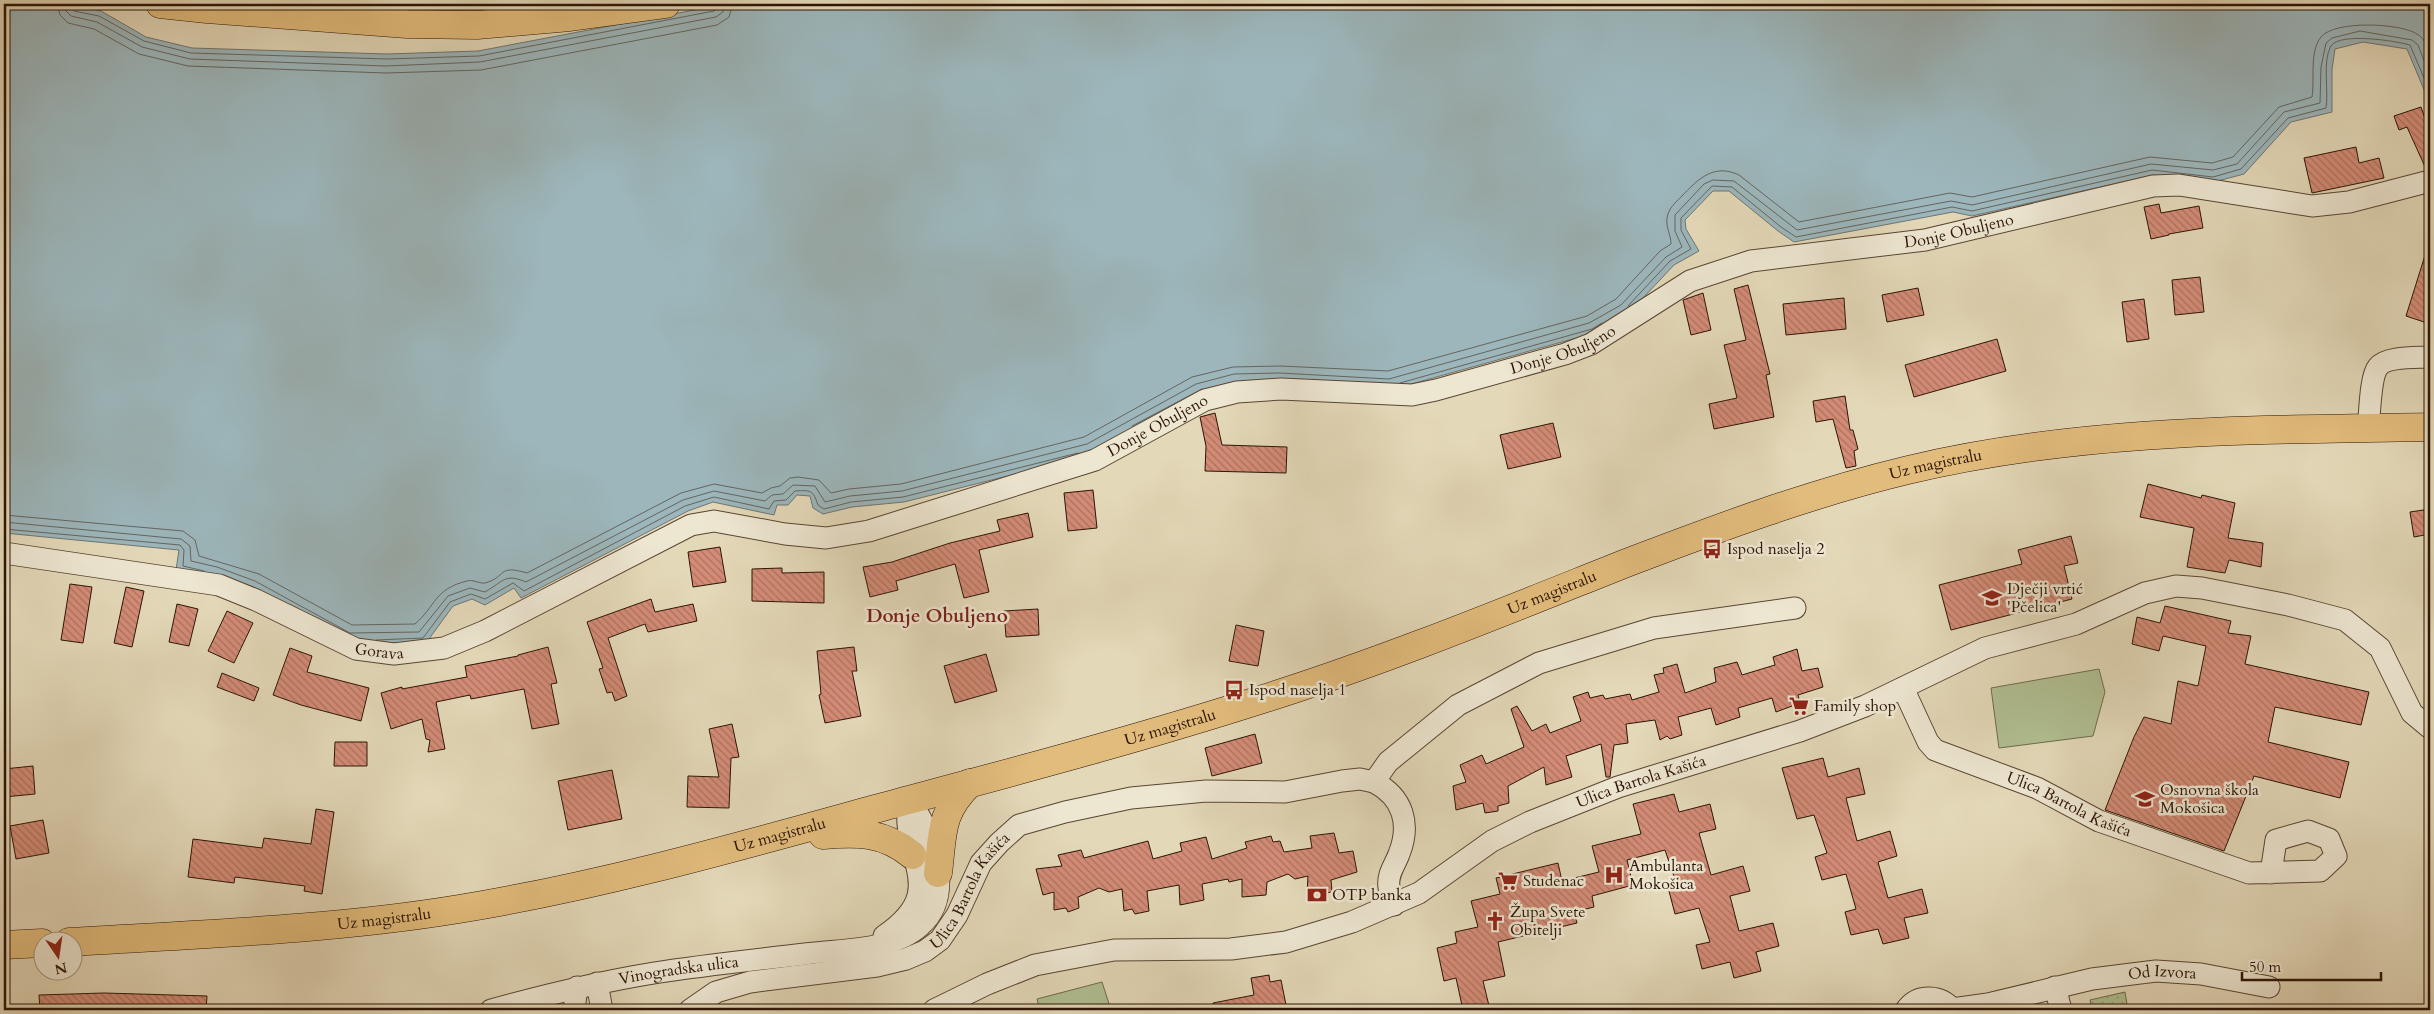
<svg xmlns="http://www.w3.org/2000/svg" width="2434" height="1014" font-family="Cardo,serif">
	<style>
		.park { fill: url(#park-dots); stroke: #6e6a4c }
		.pitch { fill: #b0bf92; stroke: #6e6a4c }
		.water { fill: #9cb6bb; stroke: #6f7572 }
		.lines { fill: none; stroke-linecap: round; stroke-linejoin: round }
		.shore { stroke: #646560; stroke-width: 1 }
		.building { fill: url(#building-back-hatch); stroke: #2c1405 }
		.minor-casing { stroke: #5a4532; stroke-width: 23 }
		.major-casing { stroke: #2c1405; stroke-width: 29 }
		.minor { stroke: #ede6d1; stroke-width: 21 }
		.major { stroke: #e2bc7c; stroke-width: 28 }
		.labels { text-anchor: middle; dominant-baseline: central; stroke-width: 5; stroke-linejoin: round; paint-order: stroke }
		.street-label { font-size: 16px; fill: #2c1405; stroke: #ede6d1 }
		.poi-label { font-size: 16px; fill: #2c1405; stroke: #ede6d1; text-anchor: start }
		.quarter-label { font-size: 19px; font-weight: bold; fill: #7a1f14; stroke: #ede6d1 }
	</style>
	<defs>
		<pattern id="park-dots" width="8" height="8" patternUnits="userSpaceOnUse" patternTransform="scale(1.25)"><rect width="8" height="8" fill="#b0bf92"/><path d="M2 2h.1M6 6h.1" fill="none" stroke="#98a37c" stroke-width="1.8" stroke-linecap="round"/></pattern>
		<pattern id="building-back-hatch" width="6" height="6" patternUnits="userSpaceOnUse" patternTransform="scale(1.25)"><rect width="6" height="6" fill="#d48c77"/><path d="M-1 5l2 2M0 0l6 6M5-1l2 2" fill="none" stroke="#ac7160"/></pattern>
	</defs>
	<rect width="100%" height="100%" fill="#e3d8b8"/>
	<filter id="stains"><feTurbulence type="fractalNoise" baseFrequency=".004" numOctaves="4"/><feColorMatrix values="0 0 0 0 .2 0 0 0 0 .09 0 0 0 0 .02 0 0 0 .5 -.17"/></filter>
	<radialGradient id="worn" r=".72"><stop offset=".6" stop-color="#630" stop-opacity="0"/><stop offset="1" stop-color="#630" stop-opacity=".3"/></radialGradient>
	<path class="park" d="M2125 992 2128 1010H2092L2090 1000Z"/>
	<path class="pitch" d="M2099 669 2105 692 2093 736 1999 748 1991 688Z
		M1102 982 1111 1010H1040L1037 999Z"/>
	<path class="water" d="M4 4H65L101 11 146 37 192 48 387 54 478 51 726 4H2430V91L2425 92 2407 49 2363 42 2335 49 2332 69V112L2291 122 2244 174 2214 182 2153 175 1972 216 1953 212 1794 242 1778 231 1729 191H1713L1685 220 1686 229 1699 251 1674 265 1628 314 1594 333 1390 390 1237 385 1091 455 904 502 852 507 823 514 813 508 810 496 797 495 788 505H777L774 515 713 502 688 511 521 598 514 588 485 605 472 599 453 606 426 643 347 644 176 570 179 550 4 533Z"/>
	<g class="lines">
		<path class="shore" d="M57 4 60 15 68 23 94 29 139 54 188 66 386 73 481 70 717 25 729 17 733 4
			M64 4 66 11 71 16 97 22 142 47 190 59 386 66 480 62 716 17 723 12 725 4
			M71 4 74 11 99 16 144 41 191 53 387 59 479 56 714 11 718 8 719 4
			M1628 306 1670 261 1691 249 1681 230V218L1712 186 1732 187 1781 227 1796 237 1952 207 1972 211 2152 170 2213 177 2241 169 2288 118 2326 108C2329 91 2322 61 2331 46 2340 32 2396 41 2410 45L2427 85 2430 86
			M1400 383 1592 329 1602 323
			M1132 426 1202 389
			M4 515 183 531 195 540 199 556 259 574 352 625 415 624C436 606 434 589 467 581 473 579 480 584 485 583 507 577 497 564 527 573L681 493 714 484 762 493 771 488 780 486 790 478 798 477 819 480 831 493 849 489 901 484 1084 437 1192 377 1233 367 1280 366 1388 371 1587 316 1616 299 1660 251 1671 244C1671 234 1664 225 1668 214 1670 207 1677 201 1682 196 1698 179 1714 163 1739 175L1799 222 1950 193 1972 197 2150 157 2212 163 2233 157 2279 107 2312 97C2315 79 2309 52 2321 37 2335 20 2400 23 2417 34 2425 38 2427 48 2430 56
			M4 522 181 539 190 546 191 561 217 567 255 581 350 633 419 632 448 596 470 588 485 592C504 581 505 573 526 582L683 500 714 491 765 501 772 495 783 494 793 485 815 486 825 502 850 496 902 491 1087 444 1196 384 1234 374 1280 373 1389 379 1589 323 1621 305 1666 257 1682 247 1675 231V215L1704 184 1713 180 1734 181 1797 230 1951 201 1972 205 2151 164 2213 170 2237 164 2284 112 2320 103 2321 67 2326 43 2332 38 2360 31 2412 40 2418 45 2430 76
			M4 529 180 545 184 550 183 566 204 571
			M376 640 423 638 450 602 471 594 485 599 513 583 524 591 685 506 714 497 769 509 774 501 786 500 795 491C811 490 813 490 818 505L824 509 851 502 903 497 1078 453"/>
	</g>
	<path class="building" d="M2421 107 2430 133V169H2426L2407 127 2399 130 2394 116Z
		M2356 147 2359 163 2379 158 2384 178 2312 193 2304 158Z
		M2159 204 2161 213 2199 206 2203 228 2169 234V235L2151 239 2144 207Z
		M2427 249 2430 250V324L2406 316Z
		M2200 277 2204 312 2175 315 2172 280Z
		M1748 285 1770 374 1766 375 1774 417 1714 429 1709 404 1737 398 1724 345 1746 340 1734 289Z
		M1918 288 1924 315 1887 322 1882 295Z
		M1703 293 1711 330 1691 335 1683 300Z
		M1844 298 1846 329 1786 335 1783 304Z
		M2144 299 2149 339 2127 342 2122 302Z
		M1997 339 2006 371 1914 397 1905 365Z
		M1845 396 1850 430H1853L1858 449 1854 451 1856 466 1846 468 1833 419 1816 422 1813 401Z
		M1215 413 1222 445 1287 447 1286 473 1205 471 1206 446 1200 417Z
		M1553 423 1561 457 1508 469 1500 435Z
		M2148 484 2201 498 2202 495 2235 503 2228 538 2263 543 2261 567 2229 560 2225 573 2187 567 2194 528 2140 517Z
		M1093 490 1097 528 1068 531 1064 493Z
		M2430 509V534L2414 537 2410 512Z
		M1028 513 1033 537 979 550 989 592 964 598 955 564 896 581 898 590 870 597 863 567 892 562 950 543 1000 531 997 520Z
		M2071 536 2078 563 2064 566 2072 599 1951 630 1939 585 2022 564 2018 550Z
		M720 547 726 582 693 587 688 552Z
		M782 568V573L824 572V603L752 601V569Z
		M70 584 92 587 83 643 61 640Z
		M126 587 144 591 132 647 114 643Z
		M651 599 655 612 693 604 697 621 648 632 645 624 608 638 627 696 615 701 612 692 607 693 599 669 603 668 587 622Z
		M177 604 198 609 189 646 169 642Z
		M2165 606 2231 621 2228 633 2251 636 2245 664 2369 692 2361 725 2275 707 2268 742 2349 762 2340 798 2254 776 2224 851 2105 810 2134 737 2144 717 2171 724 2178 681 2198 686 2206 646 2163 636 2159 651 2132 644 2137 617 2160 623Z
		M1038 609 1039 635 1006 637 1004 611Z
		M227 611 253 623 234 663 208 651Z
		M1236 625 1264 631 1258 666 1229 661Z
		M548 647 557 683 551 684 559 724 532 729 524 689 471 699 470 695 436 702 445 749 428 752 430 740 426 739 422 719 391 729 381 693 402 687V689L467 677 465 666 518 656V655Z
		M854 647 857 671H852L861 716 825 723 819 695 821 694 817 651Z
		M290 648 312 656 307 672 369 688 361 721 301 705 273 695Z
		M1797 649 1802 671 1818 668 1823 687 1798 695 1800 703 1776 712 1772 698 1738 708 1740 717 1716 725 1711 708 1678 717 1682 735 1670 739 1667 736 1660 740 1655 720 1626 724 1628 743 1614 745 1610 777H1606L1601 744 1566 756 1572 777 1546 785 1544 767 1508 786 1509 803 1498 806V811L1485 813 1483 803 1456 810 1453 786 1466 782 1460 765 1482 755 1486 764 1524 747 1511 709 1517 706 1532 731 1546 724 1550 733 1581 721 1573 697 1588 692 1590 698 1603 695 1605 699 1630 694 1632 700 1659 692 1654 675 1664 673 1663 668 1677 664 1685 693 1716 682 1714 668 1737 662 1742 675 1775 665 1773 657Z
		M986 654 997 691 955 703 944 666Z
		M222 673 259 688 254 701 217 687Z
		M732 724 739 757 731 758 729 808 687 807 688 776 719 777 709 729Z
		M1255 734 1262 763 1212 776 1205 748Z
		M335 742H367V766H334Z
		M1823 758 1828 777 1859 768 1865 794 1846 798 1857 841 1890 831 1897 856 1878 862 1888 898 1922 889 1928 913 1904 918 1909 938 1883 944 1878 929 1851 935 1845 912 1856 909 1846 874 1822 880 1815 857 1827 853 1814 815 1797 819 1782 768Z
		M33 766 35 794 4 797V769Z
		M612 770 622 819 568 830 558 781Z
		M1674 794 1679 812 1710 804 1716 829 1699 833 1711 875 1743 866 1750 891 1730 896 1739 931 1773 923 1779 946 1756 952 1761 971 1734 978 1730 962 1702 969 1696 945 1710 942 1699 908 1675 914 1669 891 1678 888 1665 850 1627 860 1633 885 1592 896 1594 907 1574 912 1577 923 1498 942 1505 976 1483 981 1490 1010H1463L1456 978 1444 981 1437 948 1457 943 1455 932 1478 927 1471 901 1500 894 1496 878 1558 863 1562 881 1599 872 1592 846 1641 834 1633 804Z
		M316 809 334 812 322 894 304 891 305 886 235 877 234 883 188 877 193 839 262 848 264 838 311 844Z
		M43 820 49 853 16 859 10 826Z
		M1334 833 1339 853 1353 851 1357 872 1331 880 1332 892 1319 894 1318 890 1307 893 1308 876 1295 879 1288 874 1267 882 1266 895 1242 897V879L1229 882 1228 879 1202 884 1204 900 1180 905 1179 885 1147 891 1149 911 1135 914 1132 909 1124 911 1122 889 1109 892 1099 888 1078 897 1079 908 1068 912 1066 908 1054 910V892L1043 895 1036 869 1062 866 1058 855 1081 850 1084 858 1148 841 1153 859 1182 851 1180 843 1206 837 1212 859 1247 848 1245 842 1271 836 1273 842 1280 841 1284 852 1312 848 1310 836Z
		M1269 975 1270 982 1281 980 1287 1010H1213V1003L1254 995 1251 978Z
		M104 993 207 996 206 1010H40L39 995Z"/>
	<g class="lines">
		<defs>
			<g id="minor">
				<path d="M2368 428C2370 414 2370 377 2378 367 2386 356 2417 358 2430 357"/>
				<path id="s1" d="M4 553 219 585 256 600 356 649 394 654 444 648 485 631 691 525 714 521 785 534 826 538 869 531 1095 460 1205 400 1237 392 1281 389 1412 395 1436 390 1565 354 1591 344 1690 281 1751 261 1925 240 2153 186 2179 185 2312 206 2349 202 2430 181"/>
				<path id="s2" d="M1903 688 1928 742 1935 750 2037 788 2099 821 2249 873 2320 871 2336 856 2329 839 2308 831 2276 840 2271 873"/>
				<path d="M1394 905C1393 900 1389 893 1389 887 1387 874 1395 865 1399 854 1411 824 1403 797 1374 782L1388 762 1458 705 1539 663 1654 628 1795 608"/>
				<path d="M884 936C952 889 899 862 909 800"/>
				<path d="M597 983 602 1010"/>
				<path d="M2055 987 2061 1010"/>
				<path id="s3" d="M1952 1009 1988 1004 2092 979 2156 971 2201 974 2269 987"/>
				<path id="s4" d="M491 1010C545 995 599 982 654 973 704 965 754 960 805 954 841 949 892 952 921 925 956 894 932 831 909 800"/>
				<path d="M574 1010 577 987"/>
				<path id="s5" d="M690 1010 716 992 750 982 877 966 906 959 925 951 940 940 957 915 981 863 999 843 1019 825 1065 812 1131 798 1206 791 1285 792 1342 781 1360 779 1374 782"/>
				<path id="s6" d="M934 1010 987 984 1035 965 1114 950 1231 949 1286 942 1352 922 1419 893 1492 841 1530 822 1618 787 1800 731 1865 706 1985 648 2076 624 2145 593 2176 586 2202 588 2288 605 2345 620 2380 648 2412 713 2430 728"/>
				<path d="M1906 1010C1918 993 1941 995 1953 1010"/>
			</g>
			<g id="major">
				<path d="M160 4 207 9 407 24 477 25 570 17 666 4"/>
				<path d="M823 835C858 832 884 832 912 855"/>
				<path d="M938 873C943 834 939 813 970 783"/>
				<path id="s7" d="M69 942C199 934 331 930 459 909 600 886 737 847 875 809 1005 774 1135 740 1263 699 1387 660 1508 610 1629 562 1721 527 1812 493 1908 470 2079 429 2255 430 2430 427"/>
				<path d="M4 945 42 943"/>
			</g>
		</defs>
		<use href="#minor" class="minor-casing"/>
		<use href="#major" class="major-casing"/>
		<use href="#minor" class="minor"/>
		<use href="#major" class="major"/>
	</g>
	<defs>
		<symbol id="bus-bare" viewBox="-9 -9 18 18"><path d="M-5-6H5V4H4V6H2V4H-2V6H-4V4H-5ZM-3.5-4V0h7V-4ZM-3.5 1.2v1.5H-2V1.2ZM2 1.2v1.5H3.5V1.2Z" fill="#8f2418" stroke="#ede6d1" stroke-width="2.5" paint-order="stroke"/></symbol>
		<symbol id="school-bare" viewBox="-9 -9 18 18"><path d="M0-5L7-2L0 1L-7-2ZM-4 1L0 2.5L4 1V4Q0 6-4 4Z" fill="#8f2418" stroke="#ede6d1" stroke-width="2.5" paint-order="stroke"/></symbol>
		<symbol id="supermarket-bare" viewBox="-9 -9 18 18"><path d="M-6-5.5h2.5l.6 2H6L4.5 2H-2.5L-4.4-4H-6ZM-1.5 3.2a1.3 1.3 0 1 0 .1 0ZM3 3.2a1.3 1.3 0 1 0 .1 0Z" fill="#8f2418" stroke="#ede6d1" stroke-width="2.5" paint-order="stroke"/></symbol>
		<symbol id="hospital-bare" viewBox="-9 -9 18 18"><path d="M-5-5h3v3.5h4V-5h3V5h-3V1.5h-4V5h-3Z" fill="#8f2418" stroke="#ede6d1" stroke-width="2.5" paint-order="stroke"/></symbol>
		<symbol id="bank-bare" viewBox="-9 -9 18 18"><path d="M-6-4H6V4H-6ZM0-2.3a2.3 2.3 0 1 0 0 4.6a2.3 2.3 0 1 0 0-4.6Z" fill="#8f2418" stroke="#ede6d1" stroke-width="2.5" paint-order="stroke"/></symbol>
		<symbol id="church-bare" viewBox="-9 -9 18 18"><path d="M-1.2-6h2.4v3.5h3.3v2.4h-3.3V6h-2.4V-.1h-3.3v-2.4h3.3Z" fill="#8f2418" stroke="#ede6d1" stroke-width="2.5" paint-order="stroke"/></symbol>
	</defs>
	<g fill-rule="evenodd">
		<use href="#bus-bare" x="1698" y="535" width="28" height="28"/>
		<use href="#school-bare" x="1978" y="584" width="28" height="28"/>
		<use href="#bus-bare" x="1220" y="676" width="28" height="28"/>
		<use href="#supermarket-bare" x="1785" y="692" width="28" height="28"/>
		<use href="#school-bare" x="2131" y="785" width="28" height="28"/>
		<use href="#hospital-bare" x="1600" y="861" width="28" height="28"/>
		<use href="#supermarket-bare" x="1494" y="867" width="28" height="28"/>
		<use href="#bank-bare" x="1303" y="881" width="28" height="28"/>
		<use href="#church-bare" x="1481" y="907" width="28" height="28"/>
	</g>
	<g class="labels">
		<g class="street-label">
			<text stroke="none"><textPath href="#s1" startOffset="2062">Donje Obuljeno</textPath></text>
			<text stroke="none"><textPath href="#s1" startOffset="1642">Donje Obuljeno</textPath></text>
			<text stroke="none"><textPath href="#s1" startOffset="1222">Donje Obuljeno</textPath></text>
			<text stroke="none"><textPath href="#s7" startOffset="1936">Uz magistralu</textPath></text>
			<text stroke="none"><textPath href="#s7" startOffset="1531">Uz magistralu</textPath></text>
			<text stroke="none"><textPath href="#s1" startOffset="392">Gorava</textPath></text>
			<text stroke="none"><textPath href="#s7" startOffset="1126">Uz magistralu</textPath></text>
			<text stroke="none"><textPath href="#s6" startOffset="756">Ulica Bartola Kašića</textPath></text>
			<text stroke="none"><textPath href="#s2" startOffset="215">Ulica Bartola Kašića</textPath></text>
			<text stroke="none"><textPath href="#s7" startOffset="721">Uz magistralu</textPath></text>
			<text stroke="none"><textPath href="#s5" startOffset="322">Ulica Bartola Kašića</textPath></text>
			<text stroke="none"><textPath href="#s7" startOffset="316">Uz magistralu</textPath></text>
			<text stroke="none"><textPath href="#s4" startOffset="192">Vinogradska ulica</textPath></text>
			<text stroke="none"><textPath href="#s3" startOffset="214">Od Izvora</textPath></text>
		</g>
		<g class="poi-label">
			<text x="1727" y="549">Ispod naselja 2</text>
			<text x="2007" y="589">Dječji vrtić<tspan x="2007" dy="18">'Pčelica'</tspan></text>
			<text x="1249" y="690">Ispod naselja 1</text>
			<text x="1814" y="706">Family shop</text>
			<text x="2160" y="790">Osnovna škola<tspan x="2160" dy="18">Mokošica</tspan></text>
			<text x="1629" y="866">Ambulanta<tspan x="1629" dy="18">Mokošica</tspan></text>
			<text x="1523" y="881">Studenac</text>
			<text x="1332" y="895">OTP banka</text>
			<text x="1510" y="912">Župa Svete<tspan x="1510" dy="18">Obitelji</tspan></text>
		</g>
		<g class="quarter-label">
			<text x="937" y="616">Donje Obuljeno</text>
		</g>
	</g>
	<rect width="2434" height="1014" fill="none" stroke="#e3d8b8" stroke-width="20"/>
	<rect x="5" y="5" width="2424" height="1004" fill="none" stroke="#2c1405" stroke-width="2.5"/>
	<rect x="10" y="10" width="2414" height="994" fill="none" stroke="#2c1405"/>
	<g transform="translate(58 956) rotate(167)"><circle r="24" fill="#ede6d1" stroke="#a0927f"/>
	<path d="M0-4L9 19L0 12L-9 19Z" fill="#8f2418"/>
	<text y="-8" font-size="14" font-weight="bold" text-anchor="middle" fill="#2c1405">N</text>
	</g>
	<path d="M2242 972v8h139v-8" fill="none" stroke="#2c1405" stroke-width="2.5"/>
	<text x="2249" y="972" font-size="15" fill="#2c1405" stroke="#ede6d1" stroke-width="4" paint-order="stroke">50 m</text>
	<rect width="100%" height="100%" filter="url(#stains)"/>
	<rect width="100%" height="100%" fill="url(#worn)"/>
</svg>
